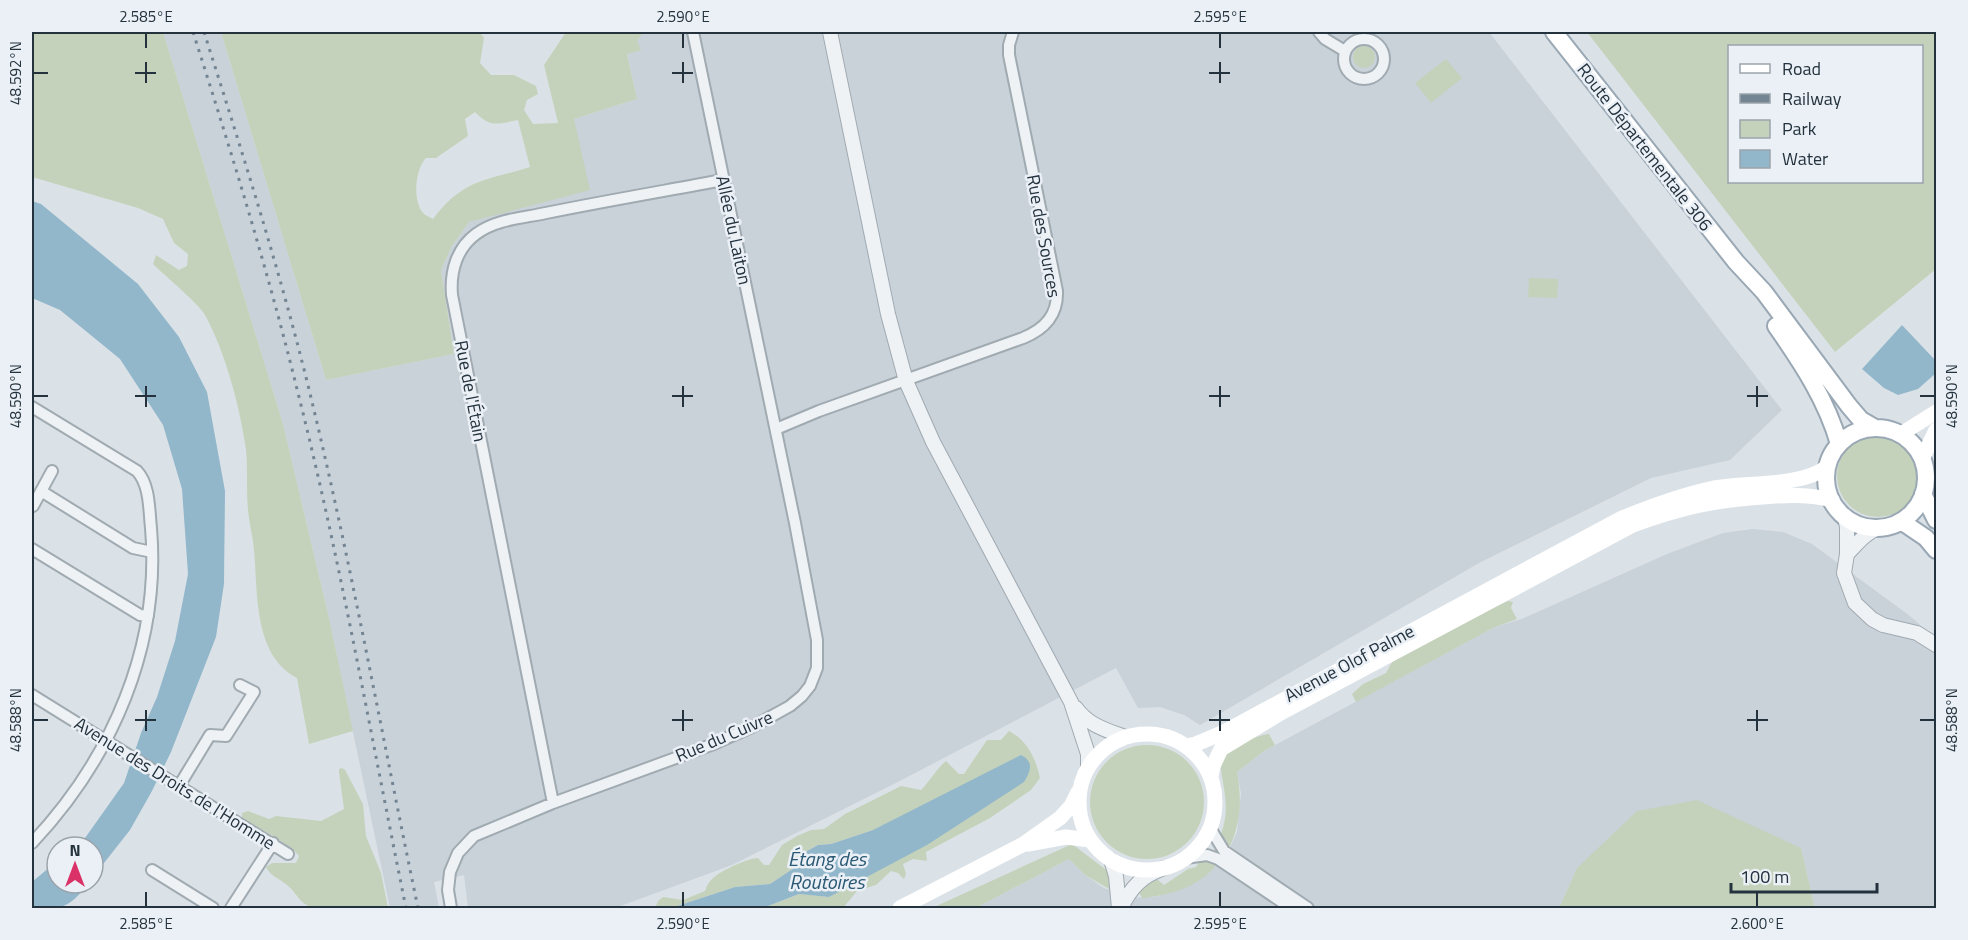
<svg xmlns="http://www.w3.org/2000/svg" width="1968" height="940" font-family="'Titillium Web',sans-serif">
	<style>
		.built { fill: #c9d1d9 }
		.green { fill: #c5d2bb; fill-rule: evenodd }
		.water { fill: #92b7cb }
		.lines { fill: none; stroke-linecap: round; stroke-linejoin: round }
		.minor-casing { stroke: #a0aab1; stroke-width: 14 }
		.tertiary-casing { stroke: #a0aab1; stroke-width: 16 }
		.primary-casing { stroke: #99a8b4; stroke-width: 20 }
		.minor { stroke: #eef2f5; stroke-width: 10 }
		.tertiary { stroke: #eef2f5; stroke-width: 14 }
		.secondary { stroke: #fff; stroke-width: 15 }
		.primary { stroke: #fff; stroke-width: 16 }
		.rail { stroke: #738492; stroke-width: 3; stroke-dasharray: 3 6; stroke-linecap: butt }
		.ticks { fill: none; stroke: #24323e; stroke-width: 2 }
		.labels { text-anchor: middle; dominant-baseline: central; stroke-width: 5; stroke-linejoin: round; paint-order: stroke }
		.street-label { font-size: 18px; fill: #24323e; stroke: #eaf0f5 }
		.water-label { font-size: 20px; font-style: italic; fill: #2b5975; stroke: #eaf0f5 }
		.neatline { fill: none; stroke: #24323e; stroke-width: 2 }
		.ticks-label { font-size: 15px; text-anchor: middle; fill: #24323e }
	</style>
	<rect width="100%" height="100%" fill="#dbe2e7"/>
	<path class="built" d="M163 32H221L326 380 454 354 441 270 452 246 469 222 505 211 574 119 637 99 627 53 644 32H1489L1782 410 1730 460 1651 478 1479 563 1200 725 1184 715 1160 707 1138 708 1116 668 894 784 732 865 615 908H468L464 875 434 882 439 908H390L329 618 283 424Z
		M1753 529 1783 532 1812 544 1910 616 1936 639V908H1815L1801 848 1577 868 1559 908H976L1069 859 1085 875 1104 888 1133 898 1159 896 1215 867 1229 849 1237 832 1241 793 1237 772 1264 751 1493 628 1524 618 1667 554 1723 533Z"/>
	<path class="green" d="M32 32H163L283 424 329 618 353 731 309 744 297 678C253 655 258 592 254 550 253 537 249 523 248 510 246 490 248 470 246 450 240 407 226 354 205 315 198 303 165 276 153 264L156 255 179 270 187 266 188 254 174 243 163 219 138 208 32 177Z
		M221 32H480L484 38 480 63 491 75H514L536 86 538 94 527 100 524 110 533 124 558 123 544 65 566 32H644L637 41 641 50 627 54 637 99 574 119 590 190 469 222 452 246 441 270 454 354 326 380ZM475 112C490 128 498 124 518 120L530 167C485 181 463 179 433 219 430 217 426 216 424 214 412 202 415 169 426 158H436L468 136 465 119Z
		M1587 32H1936V269L1835 352ZM1730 46H1922V182H1730Z
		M1353 57a11 11 0 1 1 22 0a11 11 0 1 1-22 0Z
		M1446 59 1462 78 1431 103 1415 83Z
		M1529 278 1558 279 1557 298 1528 297Z
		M1837 476a41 41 0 1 1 82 0a41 41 0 1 1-82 0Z
		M1508 601 1513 602 1511 608 1517 619 1493 628 1356 702 1352 694 1363 684 1386 673 1392 662 1441 630Z
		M1009 731C1027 740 1036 759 1040 778L1031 790 990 818 926 852 927 861 913 859 903 864 906 874 904 879 898 873 891 871 876 885 857 891 843 908H763L799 894 830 897 873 830 831 844 818 845 807 851 800 864 770 884 735 887 671 908H655L658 901 663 897 683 900 705 891C707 884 711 879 717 875 725 869 749 858 758 858L764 865H769L782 845 797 836 811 830 824 829 845 814 901 786 921 790C930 781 937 768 946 761L959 774H964L987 740H1001Z
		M1269 734 1275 745 1264 751 1237 772C1242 799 1241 821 1230 846H1226L1220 837C1232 806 1222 789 1220 759 1230 745 1252 737 1269 734Z
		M1090 802a57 57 0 1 1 114 0a57 57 0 1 1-114 0Z
		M342 768 345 770 363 804 366 836 381 873 388 908H312C297 901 298 894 287 885 279 878 271 877 266 867L272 863H296L299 856C292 846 255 825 242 820V813L248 811 269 819 276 816 321 821 344 809 339 772V769Z
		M1697 800 1801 848 1815 908H1559L1577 868 1637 811Z
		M1072 844 1113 875 1111 890 1085 875 1069 859 976 908H932Z
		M1204 855 1219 862C1200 887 1171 895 1142 898L1138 891 1151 880H1158L1164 885 1188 869 1196 867Z"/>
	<path class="water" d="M32 201 41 204 138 284 179 337 207 392 225 491 224 584 216 637 171 752 152 791 130 830 93 877V847H74L85 838 124 783 141 733 157 697 175 641 188 574 182 489 163 425 120 359 60 310 32 298Z
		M1902 325 1936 361V373L1918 389 1898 395 1884 388 1862 369Z
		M1021 755C1035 762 1030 772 1024 782L927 845 829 897 799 894 763 908H671L735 887 770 884 800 864 807 851 818 845 831 844 873 830Z
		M57 861V883H89C68 909 63 909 32 908V882Z"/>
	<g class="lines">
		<defs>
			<path id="minor" d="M1319 32 1325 39 1345 51
				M1344 59a20 20 0 1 1 40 0a20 20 0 1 1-40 0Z
				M32 407 137 471C150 485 149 510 151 528 161 646 112 758 32 843
				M776 429 819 411 1023 338C1045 329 1058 315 1057 291L1009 55V45L1013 32
				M41 491 133 548 152 552
				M33 506 52 471
				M32 549 140 615 148 616
				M32 695 288 854
				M179 786 210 735 226 736 254 692 240 685
				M553 803 452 295C450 271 457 248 476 234 496 219 523 218 546 213 605 201 664 191 723 180
				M1210 828 1224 851 1308 908
				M1185 858 1207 855 1218 859 1291 908
				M152 870 213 908
				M231 908 273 843
				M451 908 448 890 450 872 458 853 474 836 553 803 711 745 754 726 790 706 802 696 810 686 817 668V640L795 523 693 32"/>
			<path id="tertiary" d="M830 32 888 314 906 381 933 442 1071 702 1088 754V766
				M1845 517 1847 527V554L1844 573 1855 603 1872 619 1883 625 1917 633 1936 645
				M1847 554C1857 544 1864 534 1878 528
				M1076 708C1088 725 1106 730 1125 737
				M1111 860 1116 876 1119 908
				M1121 908C1131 887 1142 876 1164 868"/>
			<path id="primary" d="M1554 32 1736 262 1764 292 1849 406 1861 420 1875 428
				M1776 326C1802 363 1827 401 1839 444
				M1826 478a50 50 0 1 1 100 0a50 50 0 1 1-100 0Z
				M1923 494 1936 520
				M1901 521 1926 538 1936 550"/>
		</defs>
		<use href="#minor" class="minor-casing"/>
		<use href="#tertiary" class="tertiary-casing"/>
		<use href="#primary" class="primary-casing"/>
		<use href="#minor" class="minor"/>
		<use href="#tertiary" class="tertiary"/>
		<path class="secondary" d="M1901 434 1936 412
			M1923 457 1936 430
			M1079 802a68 68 0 1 1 136 0a68 68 0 1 1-136 0Z
			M1186 746 1196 744 1222 733 1620 519C1651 506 1681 495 1714 488 1747 482 1801 487 1827 467
			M1211 777 1213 766 1221 749 1279 714 1633 525C1680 508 1713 500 1763 497 1786 495 1809 494 1832 500
			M1028 844 1066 837 1090 840
			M900 908 1022 845 1060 818 1071 806 1078 792"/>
		<use href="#primary" class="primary"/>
		<path class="rail" d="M193 32C231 151 268 271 298 393 341 563 371 737 406 908
			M204 32C243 155 283 280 313 406 353 573 383 741 418 908"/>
	</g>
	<path class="ticks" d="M146 33V48M683 33V48M1220 33V48M146 62V83M683 62V83M1220 62V83M33 73H48M135 73H156M672 73H693M1209 73H1230M146 386V407M683 386V407M1220 386V407M1757 386V407M33 396H48M135 396H156M672 396H693M1209 396H1230M1747 396H1768M1920 396H1935M146 710V731M683 710V731M1220 710V731M1757 710V731M33 720H48M135 720H156M672 720H693M1209 720H1230M1747 720H1768M1920 720H1935M146 892V907M683 892V907M1220 892V907M1757 892V907"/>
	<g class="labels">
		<g class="street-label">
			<text transform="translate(1645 147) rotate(52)">Route Départementale 306</text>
			<text transform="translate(734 230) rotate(78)">Allée du Laiton</text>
			<text transform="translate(1044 236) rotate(80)">Rue des Sources</text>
			<text transform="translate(471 391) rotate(79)">Rue de l'Étain</text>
			<text transform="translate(1349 663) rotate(-28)">Avenue Olof Palme</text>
			<text transform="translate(724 736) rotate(-23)">Rue du Cuivre</text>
			<text transform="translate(175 783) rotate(32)">Avenue des Droits de l'Homme</text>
		</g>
		<g class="water-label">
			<text x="827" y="858">Étang des<tspan x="827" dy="23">Routoires</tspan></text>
		</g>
	</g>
	<rect width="1968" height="940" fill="none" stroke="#eaf0f5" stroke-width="66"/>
	<rect x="1728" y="45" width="195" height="138" fill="#eaf0f5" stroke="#9ba4ac" stroke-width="1.5"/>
	<rect x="1740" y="64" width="30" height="9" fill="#ffffff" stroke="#9ba4ac" stroke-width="1.5"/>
	<text x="1782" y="75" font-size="18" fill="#24323e">Road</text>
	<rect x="1740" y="94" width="30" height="9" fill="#738492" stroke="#9ba4ac" stroke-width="1.5"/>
	<text x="1782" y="105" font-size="18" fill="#24323e">Railway</text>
	<rect x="1740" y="120" width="30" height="18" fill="#c5d2bb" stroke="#9ba4ac" stroke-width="1.5"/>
	<text x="1782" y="135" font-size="18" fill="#24323e">Park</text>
	<rect x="1740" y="150" width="30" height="18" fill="#92b7cb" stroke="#9ba4ac" stroke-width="1.5"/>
	<text x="1782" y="165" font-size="18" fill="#24323e">Water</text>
	<g transform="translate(75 865)"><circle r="28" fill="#eaf0f5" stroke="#9ba4ac" stroke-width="1.5"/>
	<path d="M0-4.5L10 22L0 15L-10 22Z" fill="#da3268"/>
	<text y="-9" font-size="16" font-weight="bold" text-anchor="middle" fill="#24323e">N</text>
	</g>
	<path d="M1731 883v9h146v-9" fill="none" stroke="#24323e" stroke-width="3"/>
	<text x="1740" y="883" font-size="18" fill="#24323e" stroke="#eaf0f5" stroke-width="4.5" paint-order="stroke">100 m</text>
	<rect x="33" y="33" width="1902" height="874" class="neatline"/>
	<g class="ticks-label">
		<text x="146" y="22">2.585°E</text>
		<text x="683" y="22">2.590°E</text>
		<text x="1220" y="22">2.595°E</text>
		<text transform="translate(16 73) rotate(-90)" y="5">48.592°N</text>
		<text transform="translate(16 396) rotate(-90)" y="5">48.590°N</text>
		<text transform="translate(1952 396) rotate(-90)" y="5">48.590°N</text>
		<text transform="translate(16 720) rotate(-90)" y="5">48.588°N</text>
		<text transform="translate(1952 720) rotate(-90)" y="5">48.588°N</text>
		<text x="146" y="929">2.585°E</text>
		<text x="683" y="929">2.590°E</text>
		<text x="1220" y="929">2.595°E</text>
		<text x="1757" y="929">2.600°E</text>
	</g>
</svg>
